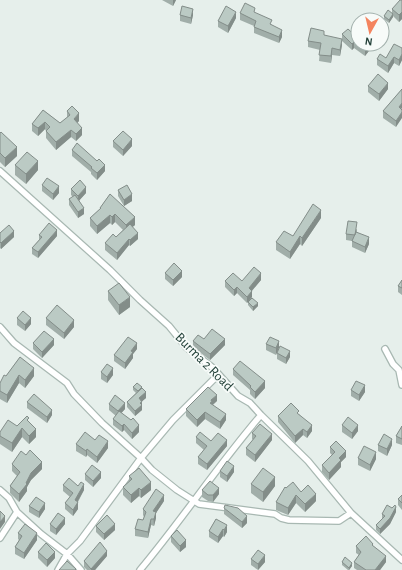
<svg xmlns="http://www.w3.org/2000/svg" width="402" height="570" font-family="'Alegreya Sans',sans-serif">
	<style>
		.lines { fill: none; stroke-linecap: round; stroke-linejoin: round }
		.minor-casing { stroke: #a8b8b2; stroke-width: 8 }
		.minor { stroke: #fff; stroke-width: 5.5 }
		.wall { fill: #a1aea9 }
		.shaded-wall { fill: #838d89 }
		.building { fill: #bbcac4; stroke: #838d89 }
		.labels { text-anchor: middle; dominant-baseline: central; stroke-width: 3.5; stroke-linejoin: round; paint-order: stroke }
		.street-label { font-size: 14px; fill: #24423a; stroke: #f7fbf9 }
	</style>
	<rect width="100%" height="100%" fill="#e6efeb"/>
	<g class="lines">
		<defs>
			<path id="minor" d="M0 171 110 270 140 300 169 326 186 347 213 368 238 396 250 403 261 415 308 461 351 513 402 560
				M0 327 14 343 67 383 74 394 102 423 141 458 173 420 218 375
				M385 349 393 364 399 370 402 385
				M0 490 9 498 17 512 41 534 67 554 81 570
				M0 538 17 512
				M58 570 67 554 80 541 141 458 152 470 177 490 199 504 275 514 281 518 289 520 339 521 351 513
				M140 570C182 520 218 465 261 415"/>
		</defs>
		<use href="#minor" class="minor-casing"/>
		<use href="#minor" class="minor"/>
	</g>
	<path class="wall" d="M162 0H176L173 6Z
		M402 0V19L399 22 393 16V17L389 23 384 19V16L392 13V9Z
		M240 13H255L272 25 282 37 279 43 254 33V26L240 20Z
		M180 15H193L191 24 180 21Z
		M236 18 228 33 218 27V21Z
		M342 34 358 38 372 44V47L365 56 354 48 352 50 342 41Z
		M324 36 342 45 340 56 332 55 331 63 319 61 320 50 308 47V41Z
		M402 48V60L399 66 394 63 388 73 377 65V59L386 58Z
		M368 86 388 89 379 101 368 92Z
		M402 89 396 127 383 118V111Z
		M43 110 60 123 67 118V111L79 121 77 123 82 135 76 141 71 137 56 150 46 138V131L45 129 38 136 32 131V124Z
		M0 133 17 156 5 167 0 162Z
		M113 141 132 146 123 156 113 147Z
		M72 150 97 161 105 171 97 180 91 174V172L72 156Z
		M15 165 38 170 26 184 15 175Z
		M42 185 59 193 53 200 42 191Z
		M71 189 86 193 79 200 84 214 78 218 69 205V199L73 197 71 195Z
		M118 190 132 201 124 206 118 196Z
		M110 194 135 225 132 227 138 239 130 246 129 245 117 260 105 250V243L116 237 123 230 115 222 112 225 110 223 97 234 90 226V218L100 209V208Z
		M321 218 302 246 300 244 290 259 276 250V242L293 236Z
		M357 229V232L369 244 365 253 352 247V241L346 240V234Z
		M0 233 14 237 1 249 0 248Z
		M39 235 57 236 38 258 32 254V248L39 240Z
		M165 273 182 277 173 286 165 279Z
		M261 280 252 291V297L247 303 237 293 234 296 225 287V281H242Z
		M402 280V295L398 292V286Z
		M108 291 130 307 119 315 108 300Z
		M248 302 258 306 253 311 248 305Z
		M17 318 31 324 25 331 17 325Z
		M46 318 74 327 64 339 46 325Z
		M193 341 225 345 210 360 193 347Z
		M279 341 276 355 266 350V344Z
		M33 343 54 345 42 358 33 349Z
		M137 349 133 354V358L125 369 114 361V355Z
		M277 353 290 357 286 364 277 359Z
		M20 357 34 376 25 388 19 383 7 403 0 399V383L6 376Z
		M233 369 265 388 255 399 250 394V390L233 375Z
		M101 372 113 375 107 383 101 379Z
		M133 387 142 388 146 398 142 401V410L135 416 127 407V402L136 393 133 390Z
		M351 390 365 392 359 401 351 396Z
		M217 401 213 405 226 420 220 429 205 419 197 427 186 416V409Z
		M27 402 52 415 47 423 27 408Z
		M109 404 125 409 121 413 139 432 132 439 124 430 122 432 113 425V419L116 416 109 410Z
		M299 414 312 431 307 438 303 435 295 443 278 422V416Z
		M29 422 36 437 29 444 22 437 12 452 0 444V432Z
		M342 425 358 431 352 439 342 432Z
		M402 426V445L396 443V436Z
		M252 433 272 440 255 462 246 455V448L253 440 252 439Z
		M196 437 227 446 207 470 198 464V457L204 450 196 443Z
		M76 444 108 448 97 463 87 455 86 457 76 451Z
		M378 445H392L387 456 378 451Z
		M330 447 346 457 341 462V467L329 480 322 472V465L332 455 330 453Z
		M358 458 376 459 370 471 358 465Z
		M12 464 42 469 31 480 27 487V491L19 502 10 493V486L17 476 12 471Z
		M220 471 234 472 227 482 220 477Z
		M85 474 101 478 93 487 85 480Z
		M129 476 151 490 141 498 139 496 131 503 123 495V487L129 481Z
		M251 484 275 486 263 502 251 493Z
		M63 485 84 490 78 502V509L73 516 65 509V503L70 497 63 491Z
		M286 488 301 492 316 501 305 512 296 503 288 515 276 510V502Z
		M202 490 219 494 213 502 208 501 202 497Z
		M402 495V510L398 505V499Z
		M164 501 156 513V518L154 526 151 525 148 538 135 536V529L143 520 144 517 143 515V509Z
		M29 506 45 509 39 518 29 512Z
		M224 508 247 523 242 528 224 514Z
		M396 512 390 524 380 534 376 530V525L382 519V514Z
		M216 519 227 532 224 537 223 536 218 543 209 537V531Z
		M50 524H65L56 535 50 531Z
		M96 526 115 530 104 540 96 532Z
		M18 533 37 540 24 559 15 554V547L19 540 18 539Z
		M171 536 186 547 180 552 171 542Z
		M356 546H373L386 562 380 570H357L354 568V562L359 555 356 553Z
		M38 552 55 558 47 567 38 558Z
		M107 556 95 570H87L84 567V561Z
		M251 559 265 562 258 570 251 565Z
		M342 562 352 566 349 570H348L342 565Z"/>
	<path class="shaded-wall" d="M173 0H176L173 6Z
		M193 9V15L191 24V18Z
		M236 12V18L228 33V26Z
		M402 12V19L399 22V15Z
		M393 14V17L389 23V20Z
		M282 30V37L279 43V37Z
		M342 39V45L340 56V50Z
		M354 42V48L352 50V44Z
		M369 44H372V47L365 56V50Z
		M332 48V55L331 63V56Z
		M402 54V60L399 66V60Z
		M394 57V63L388 73V66Z
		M388 83V89L379 101V94Z
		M402 103V109L399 107Z
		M402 112V118L396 127V121Z
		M79 113V121L74 126V119Z
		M45 122V129L38 136V128Z
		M82 128V135L76 141V134Z
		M71 130V137L56 150V142Z
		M132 139V146L123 156V150Z
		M17 147V156L5 167V158Z
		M38 161V170L26 184V174Z
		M105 165V171L97 180V173Z
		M59 186V193L53 200V194Z
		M86 187V193L78 202V196Z
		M132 194V201L124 206V200Z
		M84 208V214L78 218V212Z
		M321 210V218L302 246V238Z
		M115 214V222L112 225V217Z
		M110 215V223L97 234V226Z
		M135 217V225L126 233V225Z
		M57 230V236L38 258V252Z
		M14 231V237L1 249V243Z
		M138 233V239L130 246V240Z
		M300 236V244L290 259V252Z
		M369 237V244L365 253V247Z
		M129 239V245L117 260V253Z
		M182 271V277L173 286V280Z
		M261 273V280L249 294V288Z
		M237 287V293L234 296V290Z
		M252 291V297L247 303V297Z
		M130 297V307L119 315V305Z
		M258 303V306L253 311V307Z
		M31 318V324L25 331V325Z
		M74 320V327L64 339V333Z
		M54 339V345L42 358V352Z
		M225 339V345L210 360V354Z
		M279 341V348L276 355V348Z
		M137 343V349L133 354V358L125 369V363L131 351Z
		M290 351V357L286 364V358Z
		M34 368V376L25 388V380Z
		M113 368V375L107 383V377Z
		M19 375V383L7 403V395Z
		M265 381V388L255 399V392Z
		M365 385V392L359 401V395Z
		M146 392V398L139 404V398Z
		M217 395V401L212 405 210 410 211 400Z
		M142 402V410L135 416V411Z
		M125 403V409L118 417V411Z
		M52 410V415L47 423V417Z
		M205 412V419L197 427V420Z
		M226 414V420L220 429V422Z
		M124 424V430L122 432V426Z
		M139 425V432L132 439V433Z
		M312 425V431L307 438V432Z
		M358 425V431L352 439V433Z
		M22 428V437L12 452V443Z
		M36 429V437L29 444V436Z
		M303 429V435L295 443V436Z
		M272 434V440L255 462V455Z
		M392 439V445L387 456V449Z
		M227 440V446L207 470V464Z
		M108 441V448L97 463V457Z
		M87 449V455L86 457V451Z
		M346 451V457L341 462V467L329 480V473L339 458Z
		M376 452V459L370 471V465Z
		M42 462V469L31 480 27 487V491L19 502V494L31 473Z
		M234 466V472L227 482V476Z
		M101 472V478L93 487V481Z
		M275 477V486L263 502V492Z
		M151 482V490L141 498V490Z
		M84 484V490L75 506V500Z
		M139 488V496L131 503V495Z
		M219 488V494L213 502V495Z
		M316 494V501L305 512V504Z
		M164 495V501L156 513V518L154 526 153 511Z
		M296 495V503L288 515V508Z
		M78 502V509L73 516V510Z
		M45 503V509L39 518V512Z
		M396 507V512L390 524 380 534V529Z
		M5 516V522L0 529V522Z
		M247 516V523L242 528V522Z
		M65 518V524L56 535V529Z
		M151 519V525L148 538V532Z
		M115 524V530L104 540V534Z
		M227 525V532L224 537V530Z
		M223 529V536L218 543V537Z
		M37 533V540L24 559V553Z
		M186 540V547L180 552V546Z
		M107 551V556L95 570H91V569Z
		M55 552V558L47 567V560Z
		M265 555V562L258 570V564Z
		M386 556V562L380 570H375Z
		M352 563V566L349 570V568Z"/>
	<path class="building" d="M400 0H402V12L399 15 392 9Z
		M245 3 255 8 254 12 272 20 270 24 282 30 279 37 254 27 256 21 240 13Z
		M182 6 193 9 191 18 180 15Z
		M226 6 236 12 228 26 218 21Z
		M388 10 393 14 389 20 384 16Z
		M311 28 324 31V35L342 39 340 50 332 48 331 56 319 55 321 43 308 41Z
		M348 29 358 38V44H369L365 50 354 42 352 44 342 34Z
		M394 44 402 48V54L399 60 394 57 388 66 377 59 380 54 386 58Z
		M378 74 388 83 379 94 368 86Z
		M402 89V103L399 107 402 110V112L396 121 383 111Z
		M72 106 79 113 74 119 82 128 76 134 71 130 56 142 46 131 50 127 45 122 38 128 32 124 43 110 60 123 70 115 67 111Z
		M123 131 132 139 123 150 113 141Z
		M1 132 17 147 5 158 0 153V133Z
		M77 143 97 161 99 159 105 165 97 173 91 168 92 167 72 150Z
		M27 152 38 161 26 174 15 165Z
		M47 178 59 186 53 194 42 185Z
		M80 180 86 187 78 196 71 189Z
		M127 185 132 194 124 200 118 190Z
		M110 194 135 217 126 225 115 214 112 217 110 215 97 226 90 218 101 208H100Z
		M75 195 84 208 78 212 69 199Z
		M313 204 321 210 302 238 300 236 290 252 276 242 284 231 293 236Z
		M348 221 357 222 355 235 346 234Z
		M49 223 57 230 38 252 32 248 42 237 39 235Z
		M130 224 138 233 130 240 129 239 117 253 105 243 113 234 116 237Z
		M9 225 14 231 1 243 0 242V233Z
		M356 232 369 237 365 247 352 241Z
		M174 263 182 271 173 280 165 273Z
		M254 267 261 273 249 288 252 291 247 297 237 287 234 290 225 281 233 273 242 281Z
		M402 280V288L398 286Z
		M119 283 130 297 119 305 108 291Z
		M252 298 258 303 253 307 248 302Z
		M57 305 74 320 64 333 46 318Z
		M23 311 31 318 25 325 17 318Z
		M212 329 225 339 210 354 193 341 198 335 204 339Z
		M44 331 54 339 42 352 33 343Z
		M128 337 137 343 131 351 133 352 125 363 114 355Z
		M270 337 279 341 276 348 266 344Z
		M280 346 290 351 286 358 277 353Z
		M20 357 34 368 25 380 19 375 7 395 0 391V383L4 375 6 376Z
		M240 361 265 381 255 392 250 387 251 386 233 369Z
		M107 364 113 368 107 377 101 372Z
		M356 381 365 385 359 395 351 390Z
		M137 383 142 387 138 391 133 387Z
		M208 387 217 395 211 400 212 402 210 403 226 414 220 422 205 412 197 420 186 409Z
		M142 388 146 392 139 398 142 402 140 403 142 405 135 411 127 402Z
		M34 394 52 410 47 417 27 402Z
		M115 395 125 403 118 411 109 404Z
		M291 403 299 411 297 413 312 425 307 432 303 429 295 436 278 416Z
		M119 411 131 420 133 418 139 425 132 433 124 424 122 426 113 419Z
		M27 416 29 418 27 420 36 429 29 436 22 428 12 443 0 436V432L8 420 17 426Z
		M348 417 358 425 352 433 342 425Z
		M260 424 272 434 255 455 246 448 256 436 252 433Z
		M402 426V439L396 436Z
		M85 432 95 440 99 435 108 441 97 457 87 449 86 451 76 444Z
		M200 432 211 441 218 433 227 440 207 464 198 457 207 446 196 437Z
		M384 434 392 439 387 449 378 445Z
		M336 441 346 451 339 458 341 460 329 473 322 465 335 452 330 447Z
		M364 446 376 452 370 465 358 458Z
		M30 450 42 462 31 473 26 483 27 484 19 494 10 486 20 472 12 464 21 451 26 455Z
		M227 461 234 466 227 476 220 471Z
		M92 465 101 472 93 481 85 474Z
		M139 468 151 482 141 490 139 488 131 495 123 487 132 479 129 476Z
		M263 468 275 477 263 492 251 484Z
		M69 478 78 486 81 482 84 484 75 500 78 502 73 510 65 503 73 493 63 485Z
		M210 481 219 488 213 495H208L202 490Z
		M293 482 301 492 308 485 316 494 305 504 296 495 288 508 276 502 285 487 286 488Z
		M156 489 164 495 153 511 156 512 154 519H151L148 532 135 529 138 519 143 520 146 512 143 509Z
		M402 495V503L398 499Z
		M36 497 45 503 39 512 29 506Z
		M225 505 238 508 247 516 242 522 224 508Z
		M387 505 392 508 395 505 396 507 390 518 380 529 376 525 385 516 382 514Z
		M0 511 5 516 0 522Z
		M58 513 65 518 56 529 50 524Z
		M107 515 115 524 104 534 96 526Z
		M216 519 227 525 224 530 223 529 218 537 209 531Z
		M25 524 37 533 24 553 15 547 22 536 18 533Z
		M177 530 186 540 180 546 171 536Z
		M366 536 373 544 372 545 386 556 375 570H366L354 562 361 552 356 546Z
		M100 542 107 551 91 569 84 561Z
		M46 543 55 552 47 560 38 552Z
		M258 550 265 555 258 564 251 559Z
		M345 557 352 563 349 568 342 562Z
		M67 561 76 569 75 570H59Z"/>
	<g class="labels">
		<g class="street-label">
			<text transform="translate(204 362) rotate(45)">Burma 2 Road</text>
		</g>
	</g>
	<g transform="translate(370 32) rotate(188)"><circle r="19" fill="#f7fbf9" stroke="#a3b1ad"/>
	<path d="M0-3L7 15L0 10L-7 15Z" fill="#f4845f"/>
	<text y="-6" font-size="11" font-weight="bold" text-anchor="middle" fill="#24423a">N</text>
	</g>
</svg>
